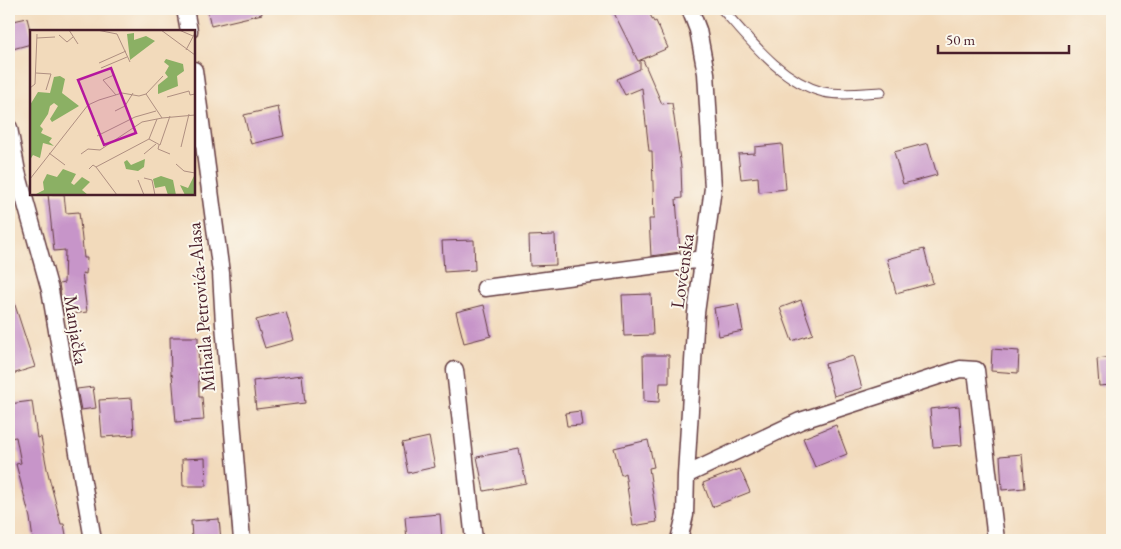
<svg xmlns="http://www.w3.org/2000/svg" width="1121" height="549" font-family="'EB Garamond',serif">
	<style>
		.building { fill: #c795c9 }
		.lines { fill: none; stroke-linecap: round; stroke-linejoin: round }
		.lane-casing { stroke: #633b41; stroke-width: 11 }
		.street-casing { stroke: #633b41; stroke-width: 19 }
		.lane { stroke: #fff; stroke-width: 9 }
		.street { stroke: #fff; stroke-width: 16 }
		.labels { text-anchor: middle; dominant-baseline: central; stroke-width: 4; stroke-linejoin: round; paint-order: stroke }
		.street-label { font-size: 19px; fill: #4a1f2b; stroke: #fbf7ec }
		.inset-road { fill: none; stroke: #af8f81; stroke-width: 1 }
		.view { fill: #b5179e; fill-opacity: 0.15; stroke: #b5179e; stroke-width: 2.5 }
		.inset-edge { fill: none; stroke: #4a1f2b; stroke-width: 2.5 }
	</style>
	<rect width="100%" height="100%" fill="#fbf7ec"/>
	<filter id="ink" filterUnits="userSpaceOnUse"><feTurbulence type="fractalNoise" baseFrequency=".02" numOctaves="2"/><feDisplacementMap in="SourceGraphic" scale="10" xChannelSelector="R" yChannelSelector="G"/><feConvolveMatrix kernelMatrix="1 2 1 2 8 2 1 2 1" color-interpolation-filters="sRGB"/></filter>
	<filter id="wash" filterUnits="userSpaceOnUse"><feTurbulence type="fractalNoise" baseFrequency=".0096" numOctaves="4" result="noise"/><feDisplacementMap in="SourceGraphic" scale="20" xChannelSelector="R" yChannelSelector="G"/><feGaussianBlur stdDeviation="1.12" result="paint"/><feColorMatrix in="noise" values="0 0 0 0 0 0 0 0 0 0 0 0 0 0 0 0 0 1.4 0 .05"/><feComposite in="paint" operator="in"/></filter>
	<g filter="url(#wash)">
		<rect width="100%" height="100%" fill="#f2dabb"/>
		<g id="blocks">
			<path class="building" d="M207 9H261L262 14 211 26Z
				M612 9H647L654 22 656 21 668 48 638 61Z
				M27 18 31 34V44L9 50V22Z
				M643 60 662 104 672 103 681 167 682 198 676 199 680 252 651 256 649 219H654L652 151H649L642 88 625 95 617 79 640 69V61Z
				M278 107 284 136 251 144 244 115Z
				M928 143 937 175 903 184 894 152Z
				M782 144 786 189 759 192 758 177 741 179 738 154 755 153V147Z
				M48 194H64L66 213 79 212 84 258H87L86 274 82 273 87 312 64 315 59 284 64 283 65 250 54 251Z
				M555 235 556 265 530 266 529 236Z
				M474 240 475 270 444 272 442 241Z
				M924 249 933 283 896 293 887 259Z
				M651 294 653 335 624 336 622 295Z
				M9 296H12L35 367 9 375Z
				M801 300 813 334 792 341 780 308Z
				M738 304 743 331 719 336 714 308Z
				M484 305 491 336 464 343 456 312Z
				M286 312 294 340 265 348 256 320Z
				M170 337H198L199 397H202L204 420 176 422 172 374 171 375Z
				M992 349 1019 351 1018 373 991 371Z
				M643 355H669V383H660L659 402 644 401Z
				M853 356 862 388 834 396 825 364Z
				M1112 357V385L1099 386 1097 359Z
				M302 375 305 403 256 409 253 381Z
				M93 387 96 408 81 410 77 389Z
				M132 398 134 435 102 437 99 400Z
				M32 401 37 438 41 437 47 469 61 524H64L67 540H33L30 518 16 464 21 463 16 437 9 438V404Z
				M959 406 962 445 933 447 930 409Z
				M580 411 582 425 567 426 565 413Z
				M836 425 847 454 815 467 803 438Z
				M429 437 435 467 408 473 402 443Z
				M648 440 654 467 649 468 657 522 633 526 625 473 621 475 614 448Z
				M519 449 526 483 484 491 477 457Z
				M1022 454 1025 488 1002 490 1000 456Z
				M205 458 206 486H183L182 459Z
				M740 469 750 492 712 507 703 483Z
				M440 514 442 540H407L405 517Z
				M219 519 221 540H192L191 521Z"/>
		</g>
	</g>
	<g filter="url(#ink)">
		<use href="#blocks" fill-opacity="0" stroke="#633b41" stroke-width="1"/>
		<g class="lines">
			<defs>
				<path id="lane" d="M722 9C750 40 781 81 823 92 842 96 862 93 881 92"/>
				<path id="street" d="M185 9 189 31
					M194 70 221 273 224 324 242 540
					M9 128 17 172 50 290 93 540
					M485 288 703 259
					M455 370 474 540
					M686 475 800 421 960 369 976 370 996 540
					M679 540 685 515 686 475 696 313 713 188 706 73 698 30 690 9"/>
			</defs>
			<use href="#lane" class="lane-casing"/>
			<use href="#street" class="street-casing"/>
			<use href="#lane" class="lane"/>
			<use href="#street" class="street"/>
		</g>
	</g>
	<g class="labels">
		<g class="street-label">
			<text transform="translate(682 271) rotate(-82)">Lovćenska</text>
			<text transform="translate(201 307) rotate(-95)">Mihaila Petrovića-Alasa</text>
			<text transform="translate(76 330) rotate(81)">Manjačka</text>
		</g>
	</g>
	<g transform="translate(30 30)">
		<rect width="165" height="165" fill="#f2dabb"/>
		<path d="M104 3V10L116 6 125 11 100 30 97 4ZM136 29 153 34 154 41 147 46 148 56 128 64V55L138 47 135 43 139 36 134 32ZM30 46 35 49 32 63 49 76 22 92 20 89 28 76 24 73 20 76 18 84 10 96 13 99 11 103 22 108 19 112 24 116 13 113 10 128 3 125 0 130V75L8 62 20 63 24 47ZM115 129 114 137 108 141 96 139 94 132 97 130 101 135ZM33 139 46 144 41 153 44 155 52 147 60 152 52 160 58 165H4L14 160 13 152 17 144 27 147ZM165 144V164L155 165 150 155 158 158ZM131 146 143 150 146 165H138L135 156 125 158 123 149Z" fill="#8bb064"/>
		<path class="inset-road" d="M39 0 48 14M67 0 87 4 100 32M131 0 165 25M149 0 163 6M29 5 37 12 43 7M7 8 25 7M156 20 165 3M69 33 96 21M71 38 97 27M6 43 21 44 16 60M84 45 73 50 86 65M0 58 5 54 7 4M116 64 133 46M137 67 159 61 160 65 165 64M85 81 95 76 103 63M67 106 105 87 126 81M119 109 127 89M129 115 128 119 140 124M151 117 159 84M19 123 35 135M51 124 58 119 70 120 112 92 132 88M114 124 126 114M146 134 154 141 165 143M66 137 119 109 130 115 140 86M59 139 63 135 66 137 87 165M114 148 122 150 125 165M0 149 58 75 69 70 92 63 109 66 116 64 132 88 165 85M108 150 114 165"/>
		<path class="view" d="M81 38 106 103 74 115 48 50Z"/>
		<rect width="165" height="165" class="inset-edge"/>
	</g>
	<rect width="1121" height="549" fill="none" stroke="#fbf7ec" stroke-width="30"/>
	<path d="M938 45v8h131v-8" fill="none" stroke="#4a1f2b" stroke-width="2.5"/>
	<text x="946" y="45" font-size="15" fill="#4a1f2b" stroke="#fbf7ec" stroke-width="4" paint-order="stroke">50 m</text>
</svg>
